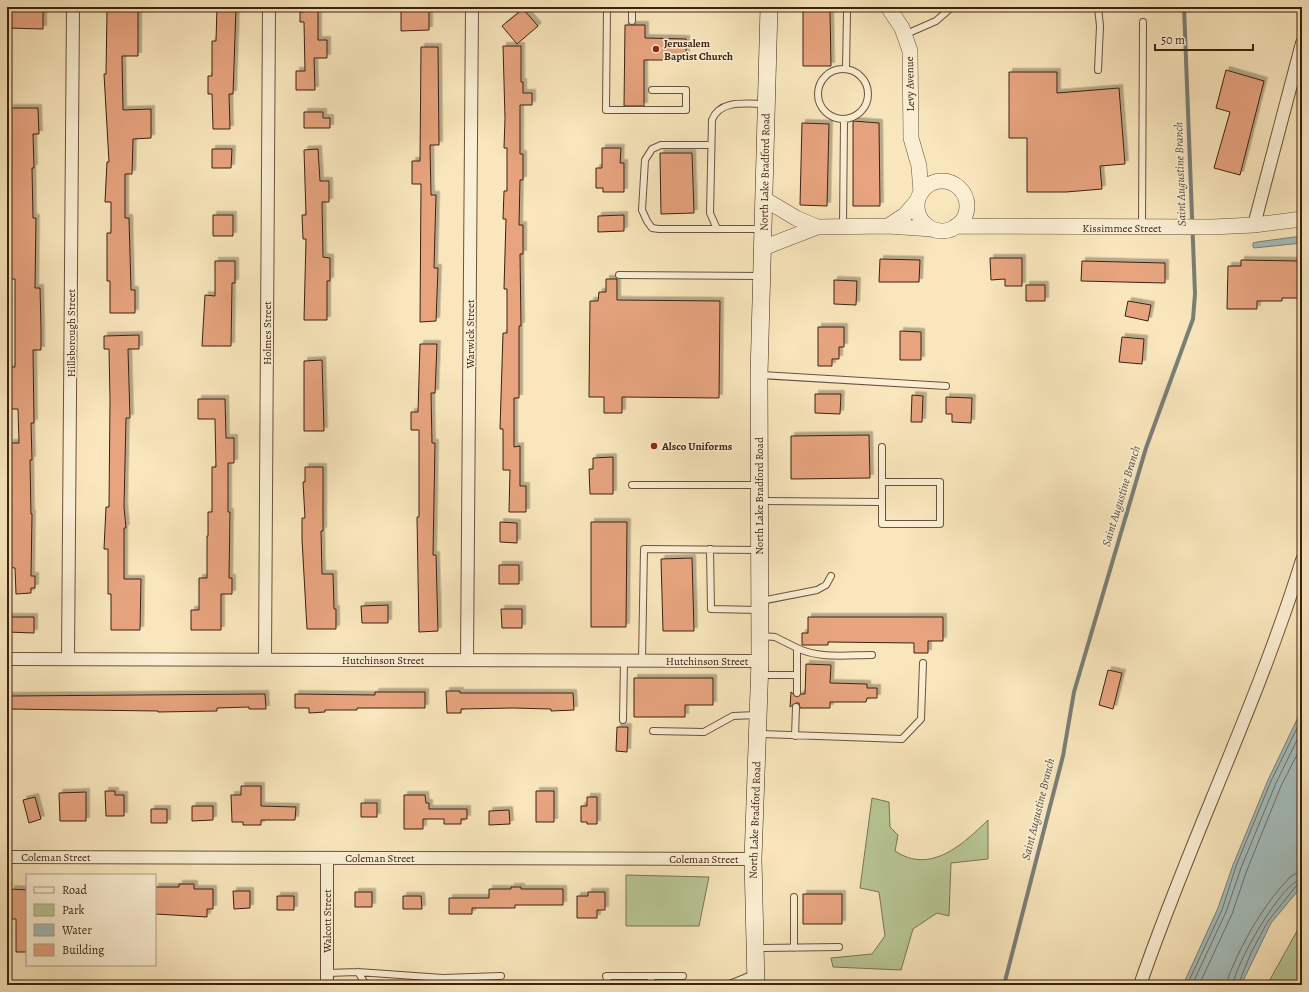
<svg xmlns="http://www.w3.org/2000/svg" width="1309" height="992" font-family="Alegreya,serif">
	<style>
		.green { fill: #b8c695; stroke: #7a7453 }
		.water { fill: #a3bdbb; stroke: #7a7f77 }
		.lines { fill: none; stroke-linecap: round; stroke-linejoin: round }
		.shore { stroke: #706f66; stroke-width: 1 }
		.stream { stroke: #7a7f77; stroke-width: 4 }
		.building { fill: #e7a47f; stroke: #3c2111; filter: url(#shadow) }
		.service-casing { stroke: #6b523c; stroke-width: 8 }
		.minor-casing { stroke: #6b523c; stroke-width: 14 }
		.tertiary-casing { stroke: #6b523c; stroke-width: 16 }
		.secondary-casing { stroke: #3c2111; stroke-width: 18 }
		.service { stroke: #fbefd3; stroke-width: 6 }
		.minor { stroke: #fbefd3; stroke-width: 12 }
		.tertiary { stroke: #fbefd3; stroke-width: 15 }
		.secondary { stroke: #fbefd3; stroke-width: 17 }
		.poi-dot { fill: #8f2418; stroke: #fbefd3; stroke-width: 1.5 }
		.labels { text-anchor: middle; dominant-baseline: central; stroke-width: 3.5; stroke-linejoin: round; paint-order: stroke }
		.poi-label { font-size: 11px; font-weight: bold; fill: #3c2111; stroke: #fbefd3; text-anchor: start }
		.street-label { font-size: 11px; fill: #3c2111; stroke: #fbefd3 }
		.water-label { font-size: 12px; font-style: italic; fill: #5b5044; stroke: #fbefd3 }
	</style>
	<defs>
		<filter id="shadow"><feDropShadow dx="3.5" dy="-3.5" stdDeviation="0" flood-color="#0004"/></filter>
	</defs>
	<rect width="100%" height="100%" fill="#f9e6bc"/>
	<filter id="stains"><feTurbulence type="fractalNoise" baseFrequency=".005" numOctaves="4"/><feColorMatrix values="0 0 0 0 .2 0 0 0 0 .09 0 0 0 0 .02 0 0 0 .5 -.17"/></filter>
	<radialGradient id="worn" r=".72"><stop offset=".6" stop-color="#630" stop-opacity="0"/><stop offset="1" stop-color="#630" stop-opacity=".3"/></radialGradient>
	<path class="green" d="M872 798 889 802 890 827 898 835 895 851C931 875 963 844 988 820V859L951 863 949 916 937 913 913 929 901 970 833 967 831 958 872 954 885 936 879 892 860 888Z
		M626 875 709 877 699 926H626Z
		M1302 922V985H1267Z"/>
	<path class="water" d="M1302 236V243L1254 248 1253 247V243L1257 242Z
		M1302 709V886L1271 923 1241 985H1183L1218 908 1233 865 1268 780Z"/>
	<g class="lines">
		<path class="shore" d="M1187 985 1222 910 1236 866 1271 781 1302 718
			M1192 985 1226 912 1241 868 1276 783 1302 730
			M1199 985 1232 914 1247 870 1281 786 1302 745
			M1227 985C1227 976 1233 967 1236 959 1251 927 1266 903 1290 877L1295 874 1302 873
			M1233 985C1234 966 1283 880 1302 879
			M1238 985 1251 953 1268 921 1297 885 1302 884"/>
		<path class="stream" d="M1004 985 1063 756 1074 692 1146 448 1193 319 1195 294 1184 7"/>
	</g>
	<path class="building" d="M217 7H236L233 94H229L230 129H213L212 94H208V76H212V41H216Z
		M304 7H318V40H327V58H314L315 90H296V71H305L304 22H300V12H304Z
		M523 9 538 26 517 44 502 26Z
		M429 10V30L401 31V11Z
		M803 10H830L831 66H803Z
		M7 11H43V29L7 28Z
		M107 11H138V56H122L123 110 151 109V138L133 139 132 174H125V218H129L131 290H135V313H110V281H107V233H111V202H105L107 162H109L104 74H106Z
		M625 25H645V38L686 39V60H644V106H624Z
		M503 46H521V82H523V93H532V105H520V154H523V180H520L519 225H523V254H520L521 326H519V398H514V447L520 446V486H526V512H509L510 470H503V429H500L503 333H507V289H504L506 219H503L504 191H507V148H504L505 118Z
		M421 47H438L439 145H430L431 195H436L434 268H438L436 321 420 322 421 184H412V161H420Z
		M1226 70 1264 81 1240 175 1214 168 1230 112 1216 108Z
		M1009 72H1057V93L1119 88 1125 164 1100 166 1102 189 1066 192H1027V138H1009Z
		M10 108H38L39 134H33L34 168H32L33 218H36L35 288H40L41 328V350H33L34 423H31L32 460H30L31 514H32L31 576H35V588H31V593L16 594 15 568 7 567 8 552H10V443H19L18 409H7V397H11V367H15V279H7V256H9L7 151H10Z
		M304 112H323V118H330V128H304Z
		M853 121 879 123 880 206H853Z
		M802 123 829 124 827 206 800 205Z
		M602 148H621L620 163H624V192H603V188H596V168H602Z
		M212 149H232L231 168H212Z
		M318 149 320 181H329V202H322L323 257 330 258V281H327V320H304L306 239H303L302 215H306L304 150Z
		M660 153H692L694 213 661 214Z
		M213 215H233V236H213Z
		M624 215V231L598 232V216Z
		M990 258H1022V286H1005V279L991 280Z
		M880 259 920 260 919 282H879Z
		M1241 260 1299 261 1298 298H1282V301H1257V309H1227L1228 266H1241Z
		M215 261H235V283H232L231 346H202L205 295 215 296Z
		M1082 261 1165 263V283L1081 281Z
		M606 279H617V300L720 301 719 398 622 397V413H604V397H589L590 301H598L599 292H606Z
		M834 280 857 281 856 305 834 304Z
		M1026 285H1045V301H1026Z
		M1128 301 1151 305 1148 321 1125 316Z
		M818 327H844V347H839V359H832V366H818Z
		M900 331 921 332V360H900Z
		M139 335V349H128L130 418H126L124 507 126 528H124V579H141L140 630H111V594H108V549H104L106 507H109L110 400 109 349H104V336Z
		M1122 337 1144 339 1142 364 1119 362Z
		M420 344H437L435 393H431L432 443H435L433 555H436L438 631 419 632 417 517H419V430H411V412H418Z
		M322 360 324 431H304V361Z
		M815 394H841L840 414 815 413Z
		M912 395 923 396 922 422H911Z
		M946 397 972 398 971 423 952 422V414H946Z
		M198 399H225L226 438H234V463H228V512H230L229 578H232V594H221V630H191V610H199V578H207V536H208V512H212V467H216L215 419H198Z
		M869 435 870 478 791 479V436Z
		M613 457V494H590L589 469H593V458Z
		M305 467H323V531H321L322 574H333L334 609H336V629H307L302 539V518H305L303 482H305Z
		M500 522 517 523V543L500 542Z
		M591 522H627L626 627H591Z
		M692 558 694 631H663L661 559Z
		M499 565H519V584H499Z
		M388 605V623H362L361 606Z
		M501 609H522V628H502Z
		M7 617H34V633L7 632Z
		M808 617H943V641H928V653H914V643L828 642V645H802V633H808Z
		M806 664 831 665 830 683 867 684V688H877V698H867L866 702H830V708H800L799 703H796L790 707 791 692 797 697 801 694H805Z
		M1108 670 1122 673 1113 709 1099 705Z
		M634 678H713V705H685V717H634Z
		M446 691H460V693H573L574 710 551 711V709L513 708 461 709V713H447Z
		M375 692H425V708H357V710H325V712L309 713V708H295V694L375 695Z
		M265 694 266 709H249V707L217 708V711L158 712V711L9 709V696Z
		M617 727H628L627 752 616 751Z
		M241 786H261V806L296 807 295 820H261V825H243V822H232L231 795H241Z
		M105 791H115V795H124V816H106Z
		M536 791H554V822H536Z
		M86 792V821H60L59 793Z
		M404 795H425L426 803H429V809H467V819H461V824H444V819H423V829H404Z
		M35 797 41 819 29 823 23 800Z
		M587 797H597V824H587V822H581V806H587Z
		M361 803H377V817H361Z
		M192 806H213V820L192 821Z
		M151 809H167V823H151Z
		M509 810 510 824 489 825V811Z
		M179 884H194V889H213V909H207V917L155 914V887H179Z
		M511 887H521V889H563V905H515V908H472V914H449V898H489V889H511Z
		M11 889 27 890V952H16V919H11Z
		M233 891H250V908L234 909Z
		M355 892H372V907H355Z
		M588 892H605V910H597V918H577V896H588Z
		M803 894H842V924H803Z
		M277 896H294V910H277Z
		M403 896H421L422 909H403Z"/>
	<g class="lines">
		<defs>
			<path id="service" d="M607 7 606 110H686V90H652
				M632 7V21
				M904 35 936 21 952 7
				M846 69 847 13
				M818 94a25 25 0 1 1 50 0a25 25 0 1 1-50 0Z
				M1098 70 1100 26 1098 7
				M711 145H661L652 149 645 160 642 210 647 221 652 228 659 229H761
				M843 226 844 119
				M1142 227 1143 22
				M717 229 710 213 712 120C720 99 747 104 766 104
				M619 275 761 276
				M760 375 946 386
				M882 447V524H940V482H883
				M632 485H759
				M761 501 882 502
				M710 549 711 609 758 610
				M761 601 817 590 826 585 831 576
				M761 636 775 637 797 648V675
				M797 648C819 659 848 655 872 655
				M642 661 644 549 758 550
				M761 675H797V693
				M623 720 624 661
				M653 731 704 732 733 716 757 715
				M759 734 902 739 921 719 923 663
				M795 736 796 707
				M794 897V948
				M757 948 839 947
				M358 972 366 985
				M327 973 358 972 443 978 501 976
				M609 985 606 976H683
				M651 985V976
				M727 985 754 974"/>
			<path id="minor" d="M1254 225 1302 43
				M7 659 760 661
				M68 659 73 7
				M265 660 269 7
				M467 660 472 7
				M7 857 753 859
				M327 985V858
				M1140 985C1189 842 1257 705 1302 560"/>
			<path id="tertiary" d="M888 7 902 28 910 51 911 138 919 166 921 193
				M917 206a25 25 0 1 1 50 0a25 25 0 1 1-50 0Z
				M764 199 796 218 817 227
				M888 226 905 215 917 201
				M956 226 1212 227 1254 225 1302 219
				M763 248 817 227 888 226 932 229"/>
			<path id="secondary" d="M756 985 753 859 760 661 759 375 769 7"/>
		</defs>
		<use href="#service" class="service-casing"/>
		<use href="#minor" class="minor-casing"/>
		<use href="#tertiary" class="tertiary-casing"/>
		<use href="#secondary" class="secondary-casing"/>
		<use href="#service" class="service"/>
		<use href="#minor" class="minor"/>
		<use href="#tertiary" class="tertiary"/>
		<use href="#secondary" class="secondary"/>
	</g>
	<g class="poi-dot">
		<circle cx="656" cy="49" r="4"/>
		<circle cx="654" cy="446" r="4"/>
	</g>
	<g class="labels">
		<g class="poi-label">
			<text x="664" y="43">Jerusalem<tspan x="664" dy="13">Baptist Church</tspan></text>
			<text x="662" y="446">Alsco Uniforms</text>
		</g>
		<g class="street-label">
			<text transform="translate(910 84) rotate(-91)">Levy Avenue</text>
			<text transform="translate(765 172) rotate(-89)">North Lake Bradford Road</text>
			<text x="1122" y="228">Kissimmee Street</text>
			<text transform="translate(71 333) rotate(-90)">Hillsborough Street</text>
			<text transform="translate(267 333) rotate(-90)">Holmes Street</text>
			<text transform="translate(470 334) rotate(-90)">Warwick Street</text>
			<text transform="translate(759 496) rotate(-90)">North Lake Bradford Road</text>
			<text x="383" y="660">Hutchinson Street</text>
			<text x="707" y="661">Hutchinson Street</text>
			<text transform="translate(755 820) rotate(-88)">North Lake Bradford Road</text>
			<text x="56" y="857">Coleman Street</text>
			<text x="380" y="858">Coleman Street</text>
			<text x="704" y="859">Coleman Street</text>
			<text transform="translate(327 921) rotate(-90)">Walcott Street</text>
		</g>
		<g class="water-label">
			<text transform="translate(1180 174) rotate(-92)">Saint Augustine Branch</text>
			<text transform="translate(1121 496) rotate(-73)">Saint Augustine Branch</text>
			<text transform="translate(1038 809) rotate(-76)">Saint Augustine Branch</text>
		</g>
	</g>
	<rect width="1309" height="992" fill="none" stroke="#f9e6bc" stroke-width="24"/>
	<rect x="8" y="8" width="1293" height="976" fill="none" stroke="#3c2111" stroke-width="2"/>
	<rect x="12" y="12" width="1285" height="968" fill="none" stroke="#3c2111"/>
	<rect x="26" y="874" width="130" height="92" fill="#fbefd3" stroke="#af9d85"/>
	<rect x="34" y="887" width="20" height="6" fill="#fbefd3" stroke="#af9d85"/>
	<text x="62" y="894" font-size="12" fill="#3c2111">Road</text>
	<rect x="34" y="904" width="20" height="12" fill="#b8c695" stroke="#af9d85"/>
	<text x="62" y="914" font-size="12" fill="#3c2111">Park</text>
	<rect x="34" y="924" width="20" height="12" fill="#a3bdbb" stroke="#af9d85"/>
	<text x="62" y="934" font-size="12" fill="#3c2111">Water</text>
	<rect x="34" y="944" width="20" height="12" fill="#e7a47f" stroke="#af9d85"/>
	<text x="62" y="954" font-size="12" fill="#3c2111">Building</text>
	<path d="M1155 44v6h98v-6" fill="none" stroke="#3c2111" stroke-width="2"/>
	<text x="1161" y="44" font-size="12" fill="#3c2111" stroke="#fbefd3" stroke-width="3" paint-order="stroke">50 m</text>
	<rect width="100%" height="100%" filter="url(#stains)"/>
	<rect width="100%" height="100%" fill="url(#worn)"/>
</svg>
